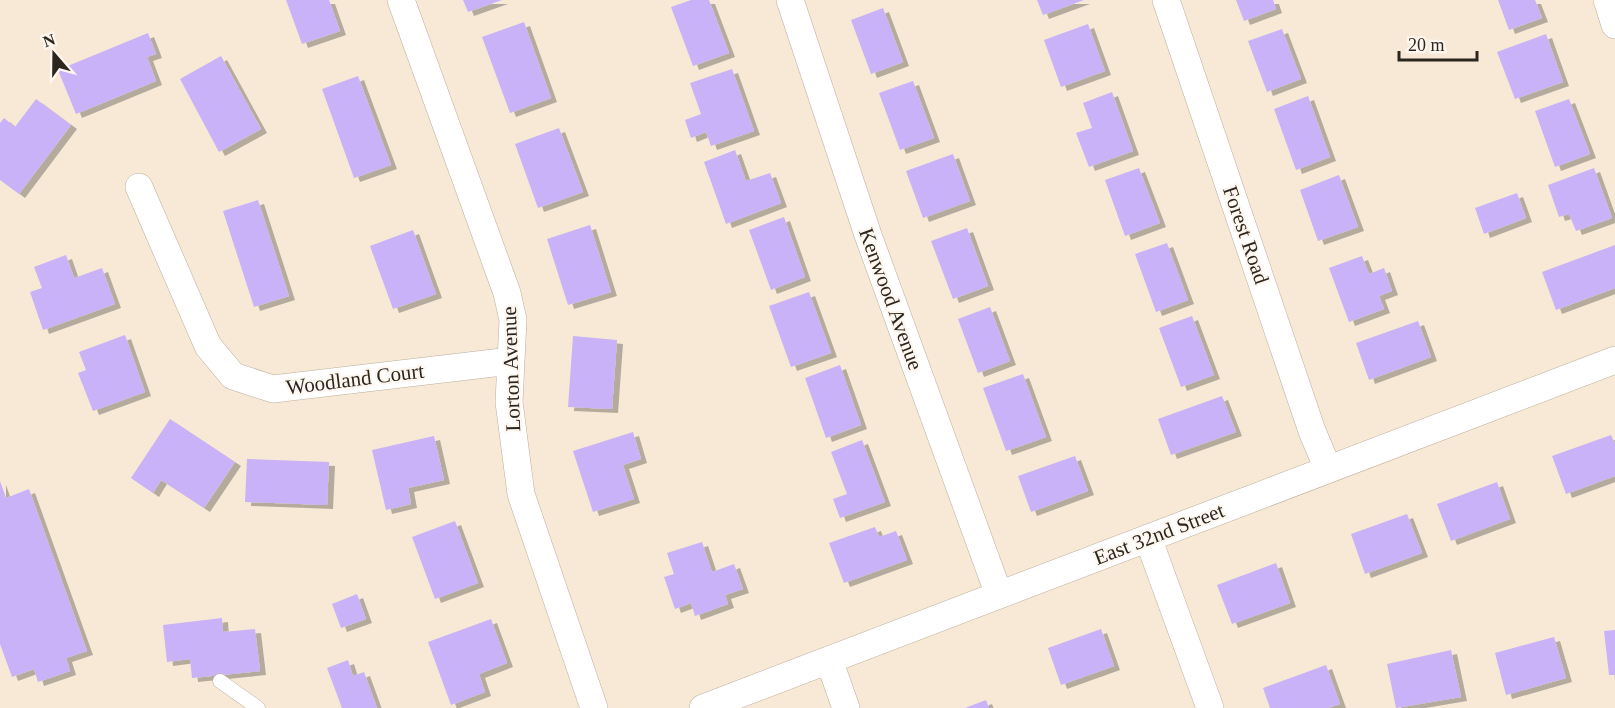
<svg xmlns="http://www.w3.org/2000/svg" width="1615" height="708" font-family="'Times New Roman',serif">
	<style>
		.building { fill: #c9b2f8; filter: url(#shadow) }
		.lines { fill: none; stroke-linecap: round; stroke-linejoin: round }
		.lane-casing { stroke: #bbae9c; stroke-width: 15 }
		.street-casing { stroke: #bbae9c; stroke-width: 28 }
		.lane { stroke: #fff; stroke-width: 14 }
		.street { stroke: #fff; stroke-width: 27 }
		.labels { text-anchor: middle; dominant-baseline: central; stroke-width: 4.5; stroke-linejoin: round; paint-order: stroke }
		.street-label { font-size: 21px; fill: #2c261f; stroke: #fdf7f0 }
	</style>
	<defs>
		<filter id="shadow"><feDropShadow dx="6" dy="4" stdDeviation="0" flood-color="#0004"/></filter>
	</defs>
	<rect width="100%" height="100%" fill="#f7e9d6"/>
	<path class="building" d="M286 0H329L340 31 302 44Z
		M463 0H502L468 12Z
		M691 0H709L729 53 693 66 671 7Z
		M1037 0H1084L1043 15Z
		M1236 0H1273L1276 9 1244 21Z
		M1498 0H1535L1542 18 1509 30Z
		M883 8 903 62 871 74 851 20Z
		M524 22 551 98 510 113 482 37Z
		M1088 24 1105 71 1061 87 1044 40Z
		M1282 29 1301 79 1267 92 1248 41Z
		M148 33 156 54 147 57 156 81 76 114 58 70Z
		M1546 34 1563 82 1515 99 1497 52Z
		M221 56 261 129 219 152 180 79Z
		M732 69 754 131 711 146 706 132 691 138 685 120 701 114 690 83Z
		M358 76 391 165 354 178 322 89Z
		M913 81 934 138 900 150 879 93Z
		M1112 92 1133 151 1089 167 1076 133 1092 128 1083 103Z
		M1308 96 1330 157 1296 170 1274 109Z
		M36 99 71 125 19 194 0 180V123L4 118 15 127Z
		M1569 99 1590 154 1555 167 1535 111Z
		M559 128 583 192 538 208 515 144Z
		M735 150 746 181 770 173 781 203 726 224 704 162Z
		M953 154 970 201 923 218 906 171Z
		M1139 168 1160 223 1125 236 1105 180Z
		M1594 168 1612 218 1576 231 1569 214 1559 217 1548 185Z
		M1339 175 1358 227 1318 241 1300 190Z
		M1517 193 1526 218 1484 234 1475 208Z
		M258 200 289 296 254 307 223 211Z
		M784 217 805 277 771 290 749 230Z
		M590 225 611 292 568 305 547 239Z
		M967 228 988 286 953 299 931 241Z
		M413 230 436 294 393 309 370 246Z
		M1167 243 1188 300 1156 312 1135 254Z
		M1615 245V288L1556 310 1542 272Z
		M66 255 74 278 102 268 115 304 43 330 30 292 42 288 34 267Z
		M1362 256 1369 274 1384 268 1392 291 1379 296 1384 309 1349 322 1329 268Z
		M809 292 831 353 791 367 769 306Z
		M990 307 1010 361 978 373 958 319Z
		M1192 316 1214 375 1181 387 1159 328Z
		M1418 321 1431 357 1369 380 1356 343Z
		M125 335 145 392 93 411 78 373 86 370 79 352Z
		M573 336 617 340 612 409 568 407Z
		M840 365 861 425 826 438 805 378Z
		M1023 374 1046 437 1006 451 983 388Z
		M1222 396 1236 432 1171 455 1158 419Z
		M170 419 235 462 204 508 161 480 153 493 131 478Z
		M633 432 641 459 623 465 634 499 593 512 573 451Z
		M1611 435 1615 444V476L1566 494 1552 456Z
		M434 436 444 480 408 488 411 504 386 510 372 450Z
		M862 440 885 502 840 518 833 499 847 494 831 452Z
		M1075 456 1088 491 1031 512 1018 476Z
		M247 459 329 462 327 505 245 502Z
		M0 481 6 498 29 489 87 651 66 658 70 671 38 682 34 669 12 677 0 644Z
		M1497 482 1510 519 1451 541 1437 504Z
		M1407 514 1422 553 1365 574 1351 534Z
		M455 521 478 583 435 599 412 537Z
		M875 527 879 537 896 531 907 560 844 583 829 543Z
		M702 542 712 572 734 564 743 589 725 595 728 604 695 616 691 603 675 609 664 577 674 574 667 553Z
		M1276 563 1290 603 1232 624 1217 585Z
		M357 594 366 619 341 628 332 604Z
		M222 618 223 632 255 629 260 671 192 678 190 659 167 662 163 625Z
		M491 619 507 663 479 674 485 692 451 705 428 642Z
		M1101 629 1114 666 1061 685 1048 648Z
		M1615 630V675H1609L1604 631Z
		M1554 637 1566 678 1506 695 1495 653Z
		M1451 650 1461 697 1396 708 1387 664Z
		M348 660 353 676 364 672 377 708H342L327 668Z
		M1326 665 1340 704 1328 708H1270L1263 688Z
		M986 700 989 708H965Z"/>
	<g class="lines">
		<defs>
			<path id="lane" d="M220 681 258 708"/>
			<path id="street" d="M401 0 507 293 513 320 509 402 521 494 594 708
				M790 0 868 235 999 595
				M1166 0 1312 431 1328 469
				M1607 0 1615 25
				M139 187 208 346 233 376 273 389 511 361
				M1148 538 1210 708
				M829 660 846 708
				M703 708 1615 360"/>
		</defs>
		<use href="#lane" class="lane-casing"/>
		<use href="#street" class="street-casing"/>
		<use href="#lane" class="lane"/>
		<use href="#street" class="street"/>
	</g>
	<g class="labels">
		<g class="street-label">
			<text transform="translate(1246 235) rotate(71)">Forest Road</text>
			<text transform="translate(891 299) rotate(70)">Kenwood Avenue</text>
			<text transform="translate(511 369) rotate(-92)">Lorton Avenue</text>
			<text transform="translate(355 379) rotate(-7)">Woodland Court</text>
			<text transform="translate(1159 534) rotate(-21)">East 32nd Street</text>
		</g>
	</g>
	<g transform="translate(54 54) rotate(340)" stroke="#fdf7f0" stroke-width="4.5" paint-order="stroke">
	<path d="M0-4.5L10 22L0 15L-10 22Z" fill="#2c261f"/>
	<text y="-9" font-size="16" font-weight="bold" text-anchor="middle" fill="#2c261f">N</text>
	</g>
	<path d="M1399 51v9h78v-9" fill="none" stroke="#2c261f" stroke-width="3"/>
	<text x="1408" y="51" font-size="18" fill="#2c261f" stroke="#fdf7f0" stroke-width="4.5" paint-order="stroke">20 m</text>
</svg>
